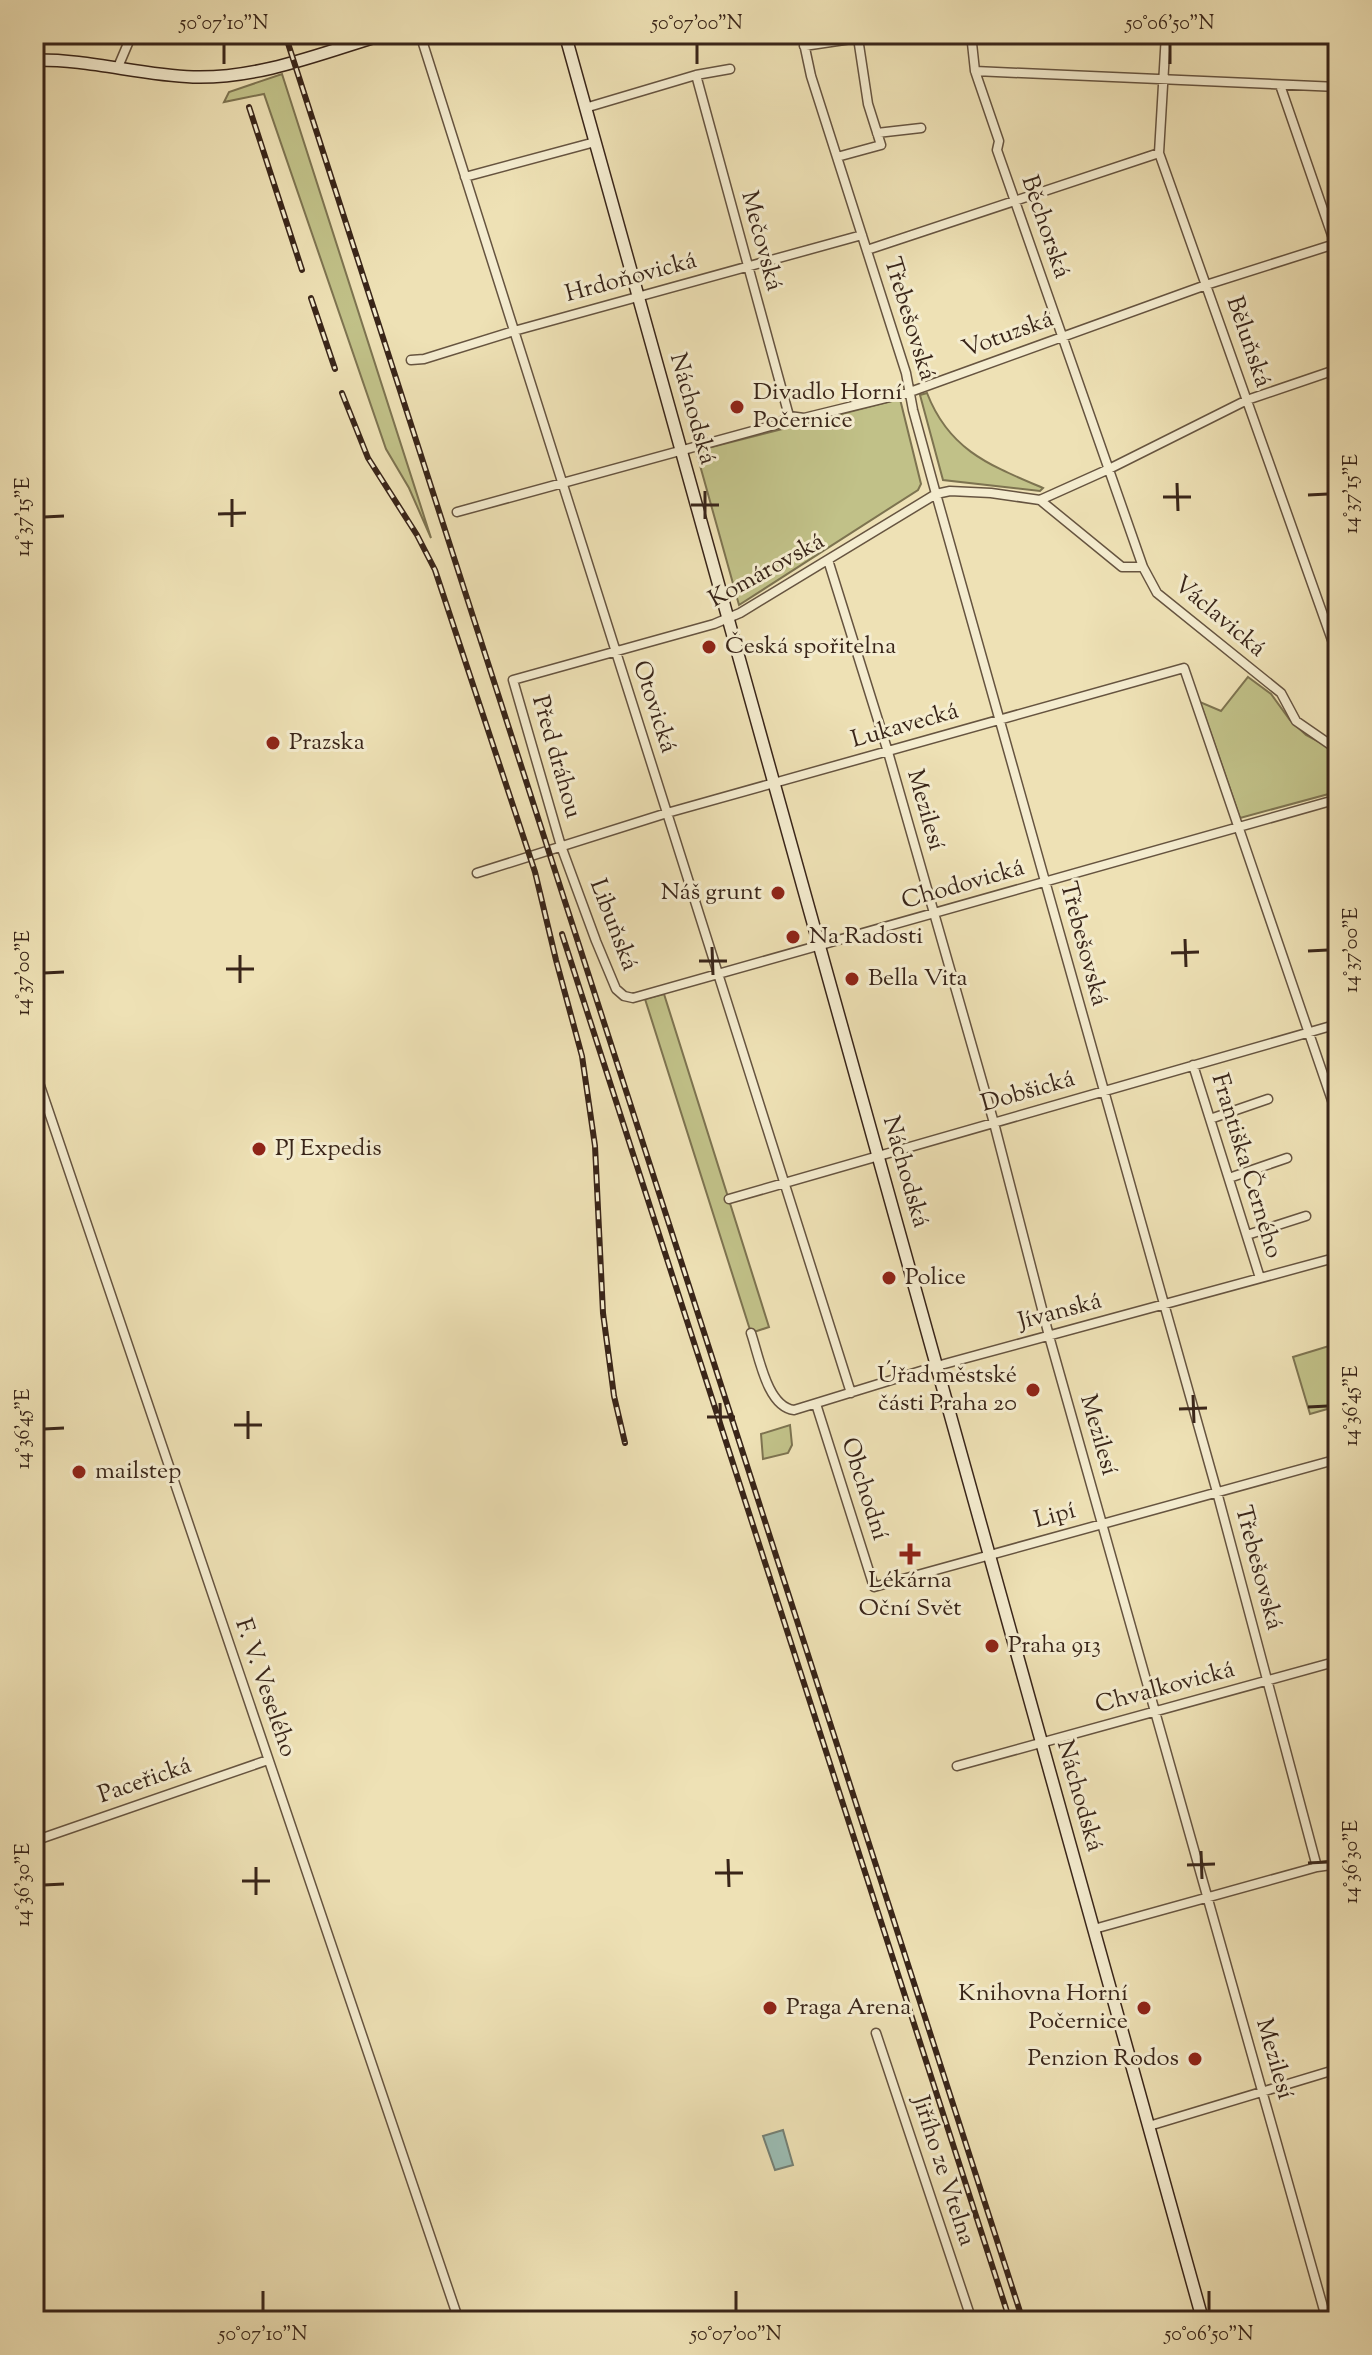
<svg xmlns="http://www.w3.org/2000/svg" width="1372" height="2355" font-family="'Sorts Mill Goudy',serif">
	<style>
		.green { fill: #c1c188; stroke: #7d7350; stroke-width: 2 }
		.water { fill: #9bbcb3; stroke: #748075; stroke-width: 2 }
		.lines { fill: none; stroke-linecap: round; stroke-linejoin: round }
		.street-casing { stroke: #665440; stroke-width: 11 }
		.secondary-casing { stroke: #392519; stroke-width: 14 }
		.street { stroke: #f4eccf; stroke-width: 8 }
		.secondary { stroke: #f4eccf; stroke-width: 11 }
		.rail-casing { stroke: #392519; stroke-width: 6 }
		.rail { stroke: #f4eccf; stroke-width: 3; stroke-dasharray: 9; stroke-linecap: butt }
		.ticks { fill: none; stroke: #392519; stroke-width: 3 }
		.poi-dot { fill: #8f2418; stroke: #f4eccf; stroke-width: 3 }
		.labels { text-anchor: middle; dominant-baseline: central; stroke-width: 6; stroke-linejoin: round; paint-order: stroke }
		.street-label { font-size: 24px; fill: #392519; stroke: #f4eccf }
		.poi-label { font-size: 24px; fill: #392519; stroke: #f4eccf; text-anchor: start }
		.neatline { fill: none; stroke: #392519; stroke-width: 3 }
		.ticks-label { font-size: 20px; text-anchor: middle; fill: #392519 }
	</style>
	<rect width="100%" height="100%" fill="#eee1b5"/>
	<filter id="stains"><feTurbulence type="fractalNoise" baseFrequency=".0025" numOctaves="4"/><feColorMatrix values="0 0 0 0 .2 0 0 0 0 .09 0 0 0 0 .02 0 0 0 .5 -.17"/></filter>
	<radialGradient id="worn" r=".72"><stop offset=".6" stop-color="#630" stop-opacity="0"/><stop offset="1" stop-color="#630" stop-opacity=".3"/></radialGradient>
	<path class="green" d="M282 74 431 538 409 488 386 449 264 94 224 102 229 92Z
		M927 393C949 450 989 465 1043 488L1040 491 943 480 920 395Z
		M900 399 921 484 918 490 739 605 696 451Z
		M1248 677 1271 694 1290 720 1306 735 1338 752C1338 770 1332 773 1336 792L1240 818 1200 702 1221 711Z
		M664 994 769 1327 751 1333 645 999Z
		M1329 1346 1338 1377V1406L1310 1414 1293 1357Z
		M790 1425 792 1445 788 1453 763 1459 761 1434Z"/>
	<path class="water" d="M783 2130 793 2165 775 2170 763 2136Z"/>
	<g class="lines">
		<defs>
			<path id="street" d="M420 34 851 1393
				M802 34 811 76 906 373 913 410 936 494 1217 1492 1317 1867
				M971 34 975 71 999 141 997 150 1143 567
				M1166 34 1159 153 1338 657
				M804 46 858 38 868 104 881 145 837 157
				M118 67 132 34
				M975 71 1338 87
				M696 75 789 416
				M1280 85 1335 244
				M585 108 696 75 730 69
				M877 133 921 128
				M465 177 595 142
				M867 250 1159 153
				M411 360 424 359 514 331 862 235
				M1040 500 1109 469 1247 400 1338 369
				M457 512 778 424 789 416 804 418 910 392 1206 285 1338 243
				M828 560 888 752 994 1123 1049 1336 1327 2321
				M1338 750 1296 721 1281 693 1157 593 1143 567H1122L1040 500 991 493 950 491 936 494 740 613 714 624 513 680 561 846 596 941 616 989 624 996 633 998 1338 799
				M477 873 667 813 1184 668 1338 1118
				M1193 1065 1260 1278
				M34 1068 459 2321
				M1210 1119 1268 1099
				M1229 1178 1287 1158
				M729 1199 1338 1024
				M1247 1235 1306 1216
				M751 1333C759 1356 767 1407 794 1410L937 1366 1338 1257
				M816 1404 874 1587 1338 1459
				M957 1766 1338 1661
				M34 1841 268 1760
				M1094 1929 1317 1867 1338 1864
				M876 2033 972 2321
				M1149 2126 1331 2071H1338
				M1296 2321 1325 2313H1338"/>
			<path id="secondary" d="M565 34 1203 2321
				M34 60C88 59 140 75 193 77 259 79 322 53 385 34"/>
		</defs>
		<use href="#street" class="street-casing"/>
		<use href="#secondary" class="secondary-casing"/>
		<use href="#street" class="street"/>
		<use href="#secondary" class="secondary"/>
		<defs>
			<path id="rail" d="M285 34 1023 2321
				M249 107 302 270
				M311 298 335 369
				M342 393 368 458 417 535 435 570 535 872 556 960 582 1056 595 1146 603 1313 614 1396 625 1443
				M562 934 1010 2321"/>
		</defs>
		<use href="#rail" class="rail-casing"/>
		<use href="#rail" class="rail"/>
	</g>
	<path class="ticks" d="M224 44V64M697 44V64M1170 44V64M1177 483 1178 511M705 491V519M1308 495 1328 494M1163 497H1191M232 499V527M691 505H719M218 514 246 513M44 517 64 516M1185 939 1186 967M712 947 713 975M1308 951 1328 950M1171 953 1199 952M240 955V983M699 961H727M226 969H254M44 973 64 972M1193 1395 1194 1423M720 1403 721 1431M1308 1407 1328 1406M1179 1409 1207 1408M248 1411V1439M707 1417H735M234 1425H262M44 1429 64 1428M1201 1851 1202 1879M728 1859 729 1887M1308 1863 1328 1862M1187 1865 1215 1864M256 1867V1895M715 1873H743M242 1881H270M44 1885 64 1884M263 2291V2311M736 2291V2311M1209 2291V2311"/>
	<g class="poi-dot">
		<circle cx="737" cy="407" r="8"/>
		<circle cx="709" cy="647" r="8"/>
		<circle cx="273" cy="743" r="8"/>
		<circle cx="778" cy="893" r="8"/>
		<circle cx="793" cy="937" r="8"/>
		<circle cx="852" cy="979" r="8"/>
		<circle cx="259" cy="1149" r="8"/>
		<circle cx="889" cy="1278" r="8"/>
		<circle cx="1033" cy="1390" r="8"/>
		<circle cx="79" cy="1472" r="8"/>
		<path d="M906 1542h8v8h8v8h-8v8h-8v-8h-8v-8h8z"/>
		<circle cx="992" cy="1646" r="8"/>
		<circle cx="770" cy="2008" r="8"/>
		<circle cx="1144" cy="2008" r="8"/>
		<circle cx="1195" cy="2059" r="8"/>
	</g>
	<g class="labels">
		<g class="street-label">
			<text transform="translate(1045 227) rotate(71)">Běchorská</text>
			<text transform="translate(761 241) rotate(75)">Mečovská</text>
			<text transform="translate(631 278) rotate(-15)">Hrdoňovická</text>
			<text transform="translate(909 319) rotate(73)">Třebešovská</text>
			<text transform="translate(1008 335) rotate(-20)">Votuzská</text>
			<text transform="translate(1248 342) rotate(71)">Běluňská</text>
			<text transform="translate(692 409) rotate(74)">Náchodská</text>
			<text transform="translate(767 571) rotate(-29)">Komárovská</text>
			<text transform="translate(1219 617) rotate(40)">Václavická</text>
			<text transform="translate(654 707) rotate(72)">Otovická</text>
			<text transform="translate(905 726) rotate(-16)">Lukavecká</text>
			<text transform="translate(556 757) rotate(74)">Před dráhou</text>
			<text transform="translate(925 810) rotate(74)">Mezilesí</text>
			<text transform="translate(963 885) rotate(-16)">Chodovická</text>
			<text transform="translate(613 925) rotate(69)">Libuňská</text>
			<text transform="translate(1083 944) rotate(75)">Třebešovská</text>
			<text transform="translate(1028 1092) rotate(-16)">Dobšická</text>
			<text transform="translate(1246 1166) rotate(73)">Františka Černého</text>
			<text transform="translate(905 1172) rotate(74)">Náchodská</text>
			<text transform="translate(1060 1312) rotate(-15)">Jívanská</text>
			<text transform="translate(1098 1435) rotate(74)">Mezilesí</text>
			<text transform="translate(864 1489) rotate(72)">Obchodní</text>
			<text transform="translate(1055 1516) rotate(-15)">Lipí</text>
			<text transform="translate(1258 1568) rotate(75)">Třebešovská</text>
			<text transform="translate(265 1688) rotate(71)">F. V. Veselého</text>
			<text transform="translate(1165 1688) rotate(-15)">Chvalkovická</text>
			<text transform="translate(145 1781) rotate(-19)">Paceřická</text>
			<text transform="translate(1079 1796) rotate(74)">Náchodská</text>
			<text transform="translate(1274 2059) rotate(74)">Mezilesí</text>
			<text transform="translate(943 2171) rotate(72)">Jiřího ze Vtelna</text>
		</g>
		<g class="poi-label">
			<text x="753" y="393">Divadlo Horní<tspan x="753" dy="28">Počernice</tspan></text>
			<text x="725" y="647">Česká spořitelna</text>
			<text x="289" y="743">Prazska</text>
			<text x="762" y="893" text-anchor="end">Náš grunt</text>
			<text x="809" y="937">Na Radosti</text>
			<text x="868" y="979">Bella Vita</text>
			<text x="275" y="1149">PJ Expedis</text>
			<text x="905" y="1278">Police</text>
			<text x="1017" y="1376" text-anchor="end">Úřad městské<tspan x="1017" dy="28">části Praha 20</tspan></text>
			<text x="95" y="1472">mailstep</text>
			<text x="910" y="1581" text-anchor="middle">Lékárna<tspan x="910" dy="28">Oční Svět</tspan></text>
			<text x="1008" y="1646">Praha 913</text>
			<text x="1128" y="1994" text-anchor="end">Knihovna Horní<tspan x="1128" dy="28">Počernice</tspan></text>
			<text x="786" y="2008">Praga Arena</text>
			<text x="1179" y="2059" text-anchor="end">Penzion Rodos</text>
		</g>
	</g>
	<rect width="1372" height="2355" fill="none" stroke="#eee1b5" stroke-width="88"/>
	<rect x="44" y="44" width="1284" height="2267" class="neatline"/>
	<g class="ticks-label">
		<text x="224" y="29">50°07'10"N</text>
		<text x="697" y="29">50°07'00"N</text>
		<text x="1170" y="29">50°06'50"N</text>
		<text transform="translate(1350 494) rotate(-90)" y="7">14°37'15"E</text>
		<text transform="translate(22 517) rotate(-90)" y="7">14°37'15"E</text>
		<text transform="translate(1350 950) rotate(-90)" y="7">14°37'00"E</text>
		<text transform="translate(22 973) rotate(-90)" y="7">14°37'00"E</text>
		<text transform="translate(1350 1406) rotate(-90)" y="7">14°36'45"E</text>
		<text transform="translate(22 1429) rotate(-90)" y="7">14°36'45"E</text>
		<text transform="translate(1350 1862) rotate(-90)" y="7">14°36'30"E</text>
		<text transform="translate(22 1885) rotate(-90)" y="7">14°36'30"E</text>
		<text x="263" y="2340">50°07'10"N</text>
		<text x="736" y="2340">50°07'00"N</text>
		<text x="1209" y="2340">50°06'50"N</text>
	</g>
	<rect width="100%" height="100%" filter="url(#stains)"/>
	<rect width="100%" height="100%" fill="url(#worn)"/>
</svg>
